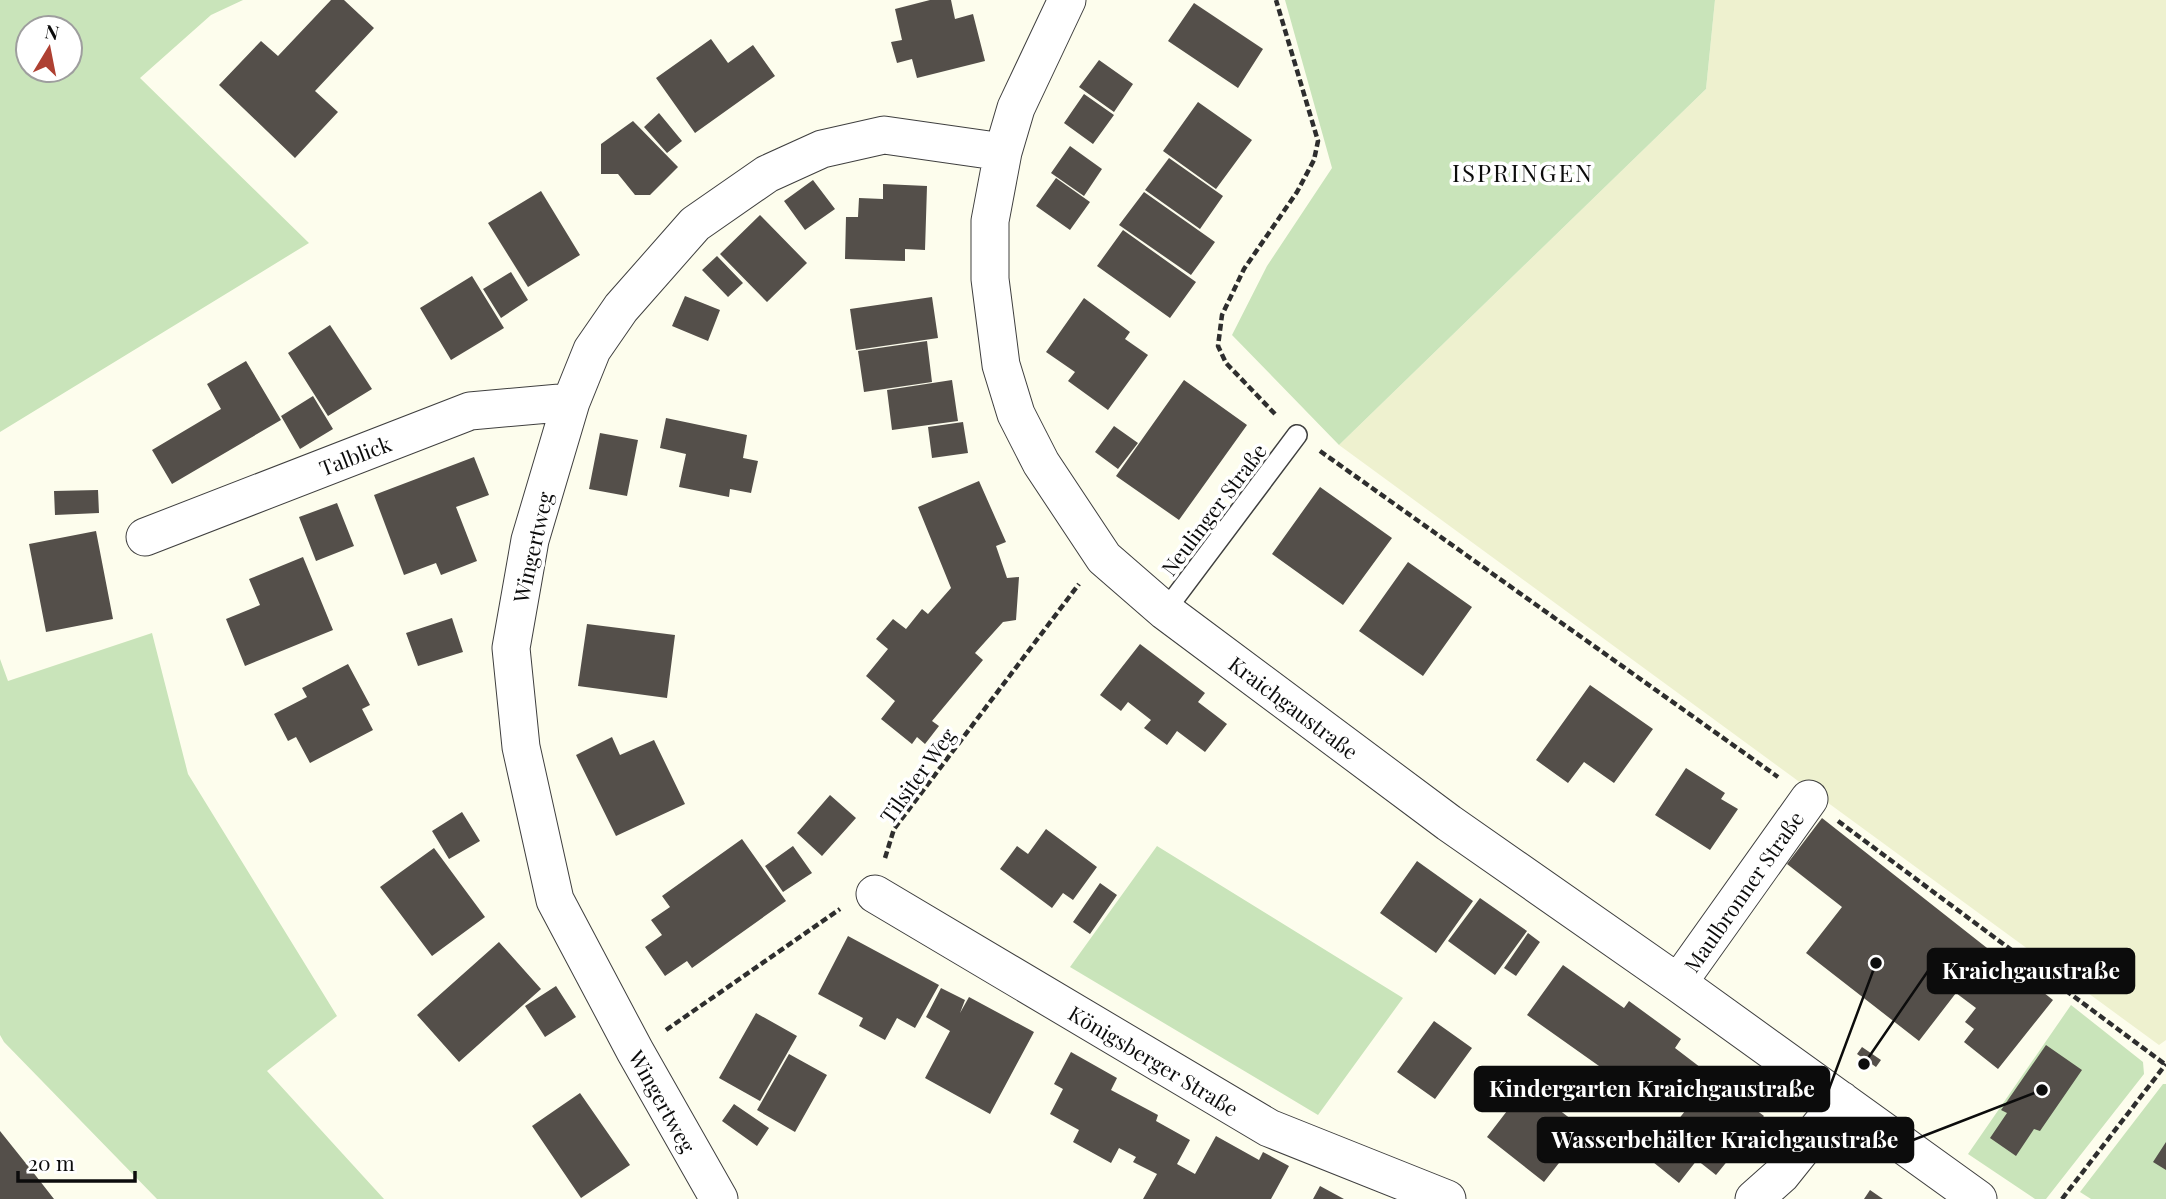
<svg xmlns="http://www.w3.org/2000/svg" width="2166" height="1199" font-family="'Playfair Display',serif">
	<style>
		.farmland { fill: #eef1cf }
		.green { fill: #c9e4ba; fill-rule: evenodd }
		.building { fill: #544f4a }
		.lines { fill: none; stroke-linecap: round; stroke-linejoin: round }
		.lane-casing { stroke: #3f3f3f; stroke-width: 22 }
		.street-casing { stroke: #3f3f3f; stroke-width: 39 }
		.path { stroke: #2e2e2e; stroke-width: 4.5; stroke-dasharray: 7 3.5; stroke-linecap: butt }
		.lane { stroke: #fff; stroke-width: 19 }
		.street { stroke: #fff; stroke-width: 37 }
		.labels { text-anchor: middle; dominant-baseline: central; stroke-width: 7; stroke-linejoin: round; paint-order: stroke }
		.street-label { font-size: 21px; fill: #0c0c0c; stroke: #fff }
		.quarter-label { font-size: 24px; letter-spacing: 2px; fill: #0c0c0c; stroke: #fff }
		.leader { fill: none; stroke: #0c0c0c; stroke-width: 2.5 }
		.callout-dot { fill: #0c0c0c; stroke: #fff; stroke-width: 2.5 }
		.callout { fill: #0c0c0c; stroke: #0c0c0c; stroke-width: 2.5 }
		.callout-label { font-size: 23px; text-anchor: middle; font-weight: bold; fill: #fff }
	</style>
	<rect width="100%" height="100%" fill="#fdfded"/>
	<path class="farmland" d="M1715 0H2166V1040L2159 1045 1339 445 1706 89Z"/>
	<path class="green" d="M0 0H243L211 15 140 78 309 243 0 432ZM28 28H70V70H28Z
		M1285 0H1715L1706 89 1339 445 1232 335 1267 266 1332 168Z
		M152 633 188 774 337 1016 267 1071 384 1199H157L4 1042 0 1035V659L8 681Z
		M1157 846 1403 998 1318 1115 1070 967Z
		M2071 1005 2143 1062 2144 1074 2046 1199H2035L1968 1154Z
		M2163 1084H2166V1199H2091L2080 1192Z"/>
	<path class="building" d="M331 0H344L374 28 315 91 338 112 295 158 219 85 261 41 278 56Z
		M930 0H951L955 19 973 14 985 61 917 78 912 59 897 63 891 42 902 40 895 9Z
		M1194 3 1263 49 1238 88 1168 41Z
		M711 39 728 63 753 45 775 76 695 133 656 78Z
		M1099 60 1133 84 1114 112 1079 87Z
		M1084 94 1114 115 1093 144 1064 123Z
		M1198 102 1252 140 1216 189 1163 151Z
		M659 113 682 141 667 153 644 127Z
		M633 121 678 167 650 195H635L618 174H601V144Z
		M1070 146 1102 169 1084 196 1051 173Z
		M1169 158 1223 196 1200 229 1145 190Z
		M1056 178 1090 202 1070 230 1036 206Z
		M813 180 835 209 805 230 784 201Z
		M883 184 927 186 925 250 905 249V261L845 259 846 217H858L859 198 883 199Z
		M541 191 580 255 528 287 488 223Z
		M1144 192 1215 242 1191 275 1119 225Z
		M760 215 807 263 767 302 720 254Z
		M1123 230 1196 282 1170 318 1097 266Z
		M717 256 743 283 728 297 702 270Z
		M511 272 528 300 501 318 483 289Z
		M472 276 504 328 451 360 420 308Z
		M685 296 720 310 708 341 672 326Z
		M932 297 938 338 856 350 850 309Z
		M1084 298 1130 332 1125 339 1148 355 1108 410 1068 381 1075 372 1046 352Z
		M330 325 372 389 328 416 288 353Z
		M927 341 932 382 864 392 858 351Z
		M246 361 281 420 172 484 152 450 221 409 207 384Z
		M952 380 958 421 892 430 887 390Z
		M1184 380 1247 425 1179 520 1116 476Z
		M313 396 333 429 300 449 281 416Z
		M666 418 747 435 743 458 758 461 751 493 730 489 729 497 679 487 686 454 660 448Z
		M963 422 968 453 932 458 928 427Z
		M1114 426 1138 443 1118 469 1095 452Z
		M600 433 638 440 627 496 589 489Z
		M474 457 489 495 456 507 477 561 441 575 436 563 404 575 374 495Z
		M979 481 1006 542 996 546 1007 578 1019 577 1016 620 1003 622 975 653 983 660 932 721 939 726 925 744 917 737 912 744 881 719 895 701 866 676 888 649 876 639 893 619 906 629 922 609 928 614 951 588 918 507Z
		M1320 487 1392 538 1343 605 1272 554Z
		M98 490 99 513 55 515 54 491Z
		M337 503 354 546 316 561 299 517Z
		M96 531 113 619 46 632 29 544Z
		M303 557 333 630 245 666 226 619 260 605 249 579Z
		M1408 562 1472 607 1423 676 1359 631Z
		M452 618 463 652 418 666 406 633Z
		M587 624 675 635 667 698 578 686Z
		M1140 644 1205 693 1198 702 1227 724 1205 752 1177 731 1167 745 1144 728 1151 720 1128 702 1121 711 1100 695Z
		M348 664 370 705 362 709 373 730 310 763 296 737 288 741 274 714 307 697 302 688Z
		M1590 685 1653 729 1614 783 1584 762 1568 783 1536 760Z
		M612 737 620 755 654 740 685 804 616 836 576 755Z
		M1686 768 1725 793 1721 799 1738 809 1710 850 1655 815Z
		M830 795 856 818 822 856 797 833Z
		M462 812 480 841 449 859 432 831Z
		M1822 818 2053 1000 1998 1069 1964 1042 1974 1029 1965 1022 1976 1008 1956 993 1919 1041 1806 953 1842 907 1787 864Z
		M1046 829 1097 867 1073 900 1063 893 1052 908 1000 869 1017 846 1028 854Z
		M742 839 786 901 692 968 687 961 665 976 645 947 662 935 651 920 670 907 662 896Z
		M793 846 812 873 783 892 765 866Z
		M434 848 485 917 432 956 380 887Z
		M1417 861 1473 901 1436 953 1380 913Z
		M1100 883 1117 895 1090 934 1073 922Z
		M1480 898 1527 931 1495 975 1448 941Z
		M1528 933 1540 942 1516 976 1504 968Z
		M848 936 939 985 915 1028 897 1018 885 1040 859 1026 863 1018 818 994Z
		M499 942 541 989 459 1062 417 1015Z
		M1563 965 1624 1008 1629 1001 1681 1039 1675 1048 1764 1116 1716 1175 1697 1160 1679 1183 1648 1158 1689 1106 1652 1077 1640 1095 1527 1015Z
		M556 986 576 1017 545 1037 525 1006Z
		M941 988 965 1000 960 1013 969 997 1034 1032 990 1114 925 1078 950 1031 926 1017Z
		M756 1013 797 1036 760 1101 719 1078Z
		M1434 1021 1472 1048 1435 1099 1397 1072Z
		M2046 1045 2082 1070 2040 1131 2034 1129 2016 1156 1990 1138 2007 1113 2001 1110Z
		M1862 1047 1881 1060 1876 1067 1857 1054Z
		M1071 1052 1117 1078 1111 1090 1158 1115 1156 1121 1190 1140 1177 1164 1195 1174 1216 1136 1259 1160 1263 1152 1289 1166 1271 1199H1143L1157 1174 1133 1162 1136 1157 1119 1148 1111 1163 1073 1142 1079 1130 1050 1114 1063 1089 1054 1084Z
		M789 1054 827 1075 795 1132 757 1110Z
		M1527 1085 1585 1130 1544 1182 1487 1137Z
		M580 1093 630 1165 581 1198 532 1126Z
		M734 1104 769 1128 757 1146 722 1121Z
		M0 1131 36 1176 54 1199H0Z
		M2166 1142V1170L2153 1162Z
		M1320 1186 1344 1199H1313Z
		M1870 1190 1883 1199H1864Z"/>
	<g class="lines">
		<defs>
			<path id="lane" d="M1165 611 1297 435"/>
			<path id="street" d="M1067 0 1016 108 1003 152 990 221V279L1001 365 1016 414 1041 463 1104 558 1165 611 1449 823 1678 983 1978 1199
				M145 537 470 411 571 402
				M875 894 1269 1128 1447 1199
				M1678 983 1809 799
				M719 1199 635 1051 555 900 521 747 511 648 530 540 571 402 592 350 621 308 695 224 767 174 822 149 884 135 1003 152
				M1754 1199 1781 1175 1841 1100"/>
		</defs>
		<use href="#lane" class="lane-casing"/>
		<use href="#street" class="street-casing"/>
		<path class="path" d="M1275 414 1226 363 1218 346 1222 315 1244 269 1297 192 1314 160 1318 141 1276 0
			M1320 451 1778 777
			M1838 821 2166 1065
			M885 858 894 829 1079 584
			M666 1030 840 909
			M2062 1199 2166 1064"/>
		<use href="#lane" class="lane"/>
		<use href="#street" class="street"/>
	</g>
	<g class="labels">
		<g class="street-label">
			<text transform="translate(355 455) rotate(-21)">Talblick</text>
			<text transform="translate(1213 509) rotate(-53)">Neulinger Straße</text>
			<text transform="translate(532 547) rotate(-77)">Wingertweg</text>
			<text transform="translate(1294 707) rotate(37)">Kraichgaustraße</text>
			<text transform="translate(917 775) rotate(-54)">Tilsiter Weg</text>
			<text transform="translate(1743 891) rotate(-55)">Maulbronner Straße</text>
			<text transform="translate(1154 1060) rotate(31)">Königsberger Straße</text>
			<text transform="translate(663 1101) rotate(61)">Wingertweg</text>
		</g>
		<g class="quarter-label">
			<text x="1523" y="172">ISPRINGEN</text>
		</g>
	</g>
	<path class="leader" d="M1864 1064L1928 971M1876 963L1829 1089M2042 1090L1913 1140"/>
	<g class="callout-dot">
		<circle cx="1864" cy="1064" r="7"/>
		<circle cx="1876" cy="963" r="7"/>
		<circle cx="2042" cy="1090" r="7"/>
	</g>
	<g class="callout">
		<rect x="1928" y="949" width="206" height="44" rx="7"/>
		<rect x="1475" y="1067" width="354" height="44" rx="7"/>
		<rect x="1538" y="1118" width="375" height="44" rx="7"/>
	</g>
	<g class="callout-label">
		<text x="2031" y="979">Kraichgaustraße</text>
		<text x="1652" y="1097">Kindergarten Kraichgaustraße</text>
		<text x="1725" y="1148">Wasserbehälter Kraichgaustraße</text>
	</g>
	<g transform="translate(49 49) rotate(10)"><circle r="33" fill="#ffffff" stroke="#9e9e9e" stroke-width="2"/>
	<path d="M0-5L12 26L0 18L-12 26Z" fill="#ae4032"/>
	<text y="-10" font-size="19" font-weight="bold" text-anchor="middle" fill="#0c0c0c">N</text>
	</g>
	<path d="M18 1171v10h117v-10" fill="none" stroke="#0c0c0c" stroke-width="3.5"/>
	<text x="28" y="1171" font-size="21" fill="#0c0c0c" stroke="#ffffff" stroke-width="5" paint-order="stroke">20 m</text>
</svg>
